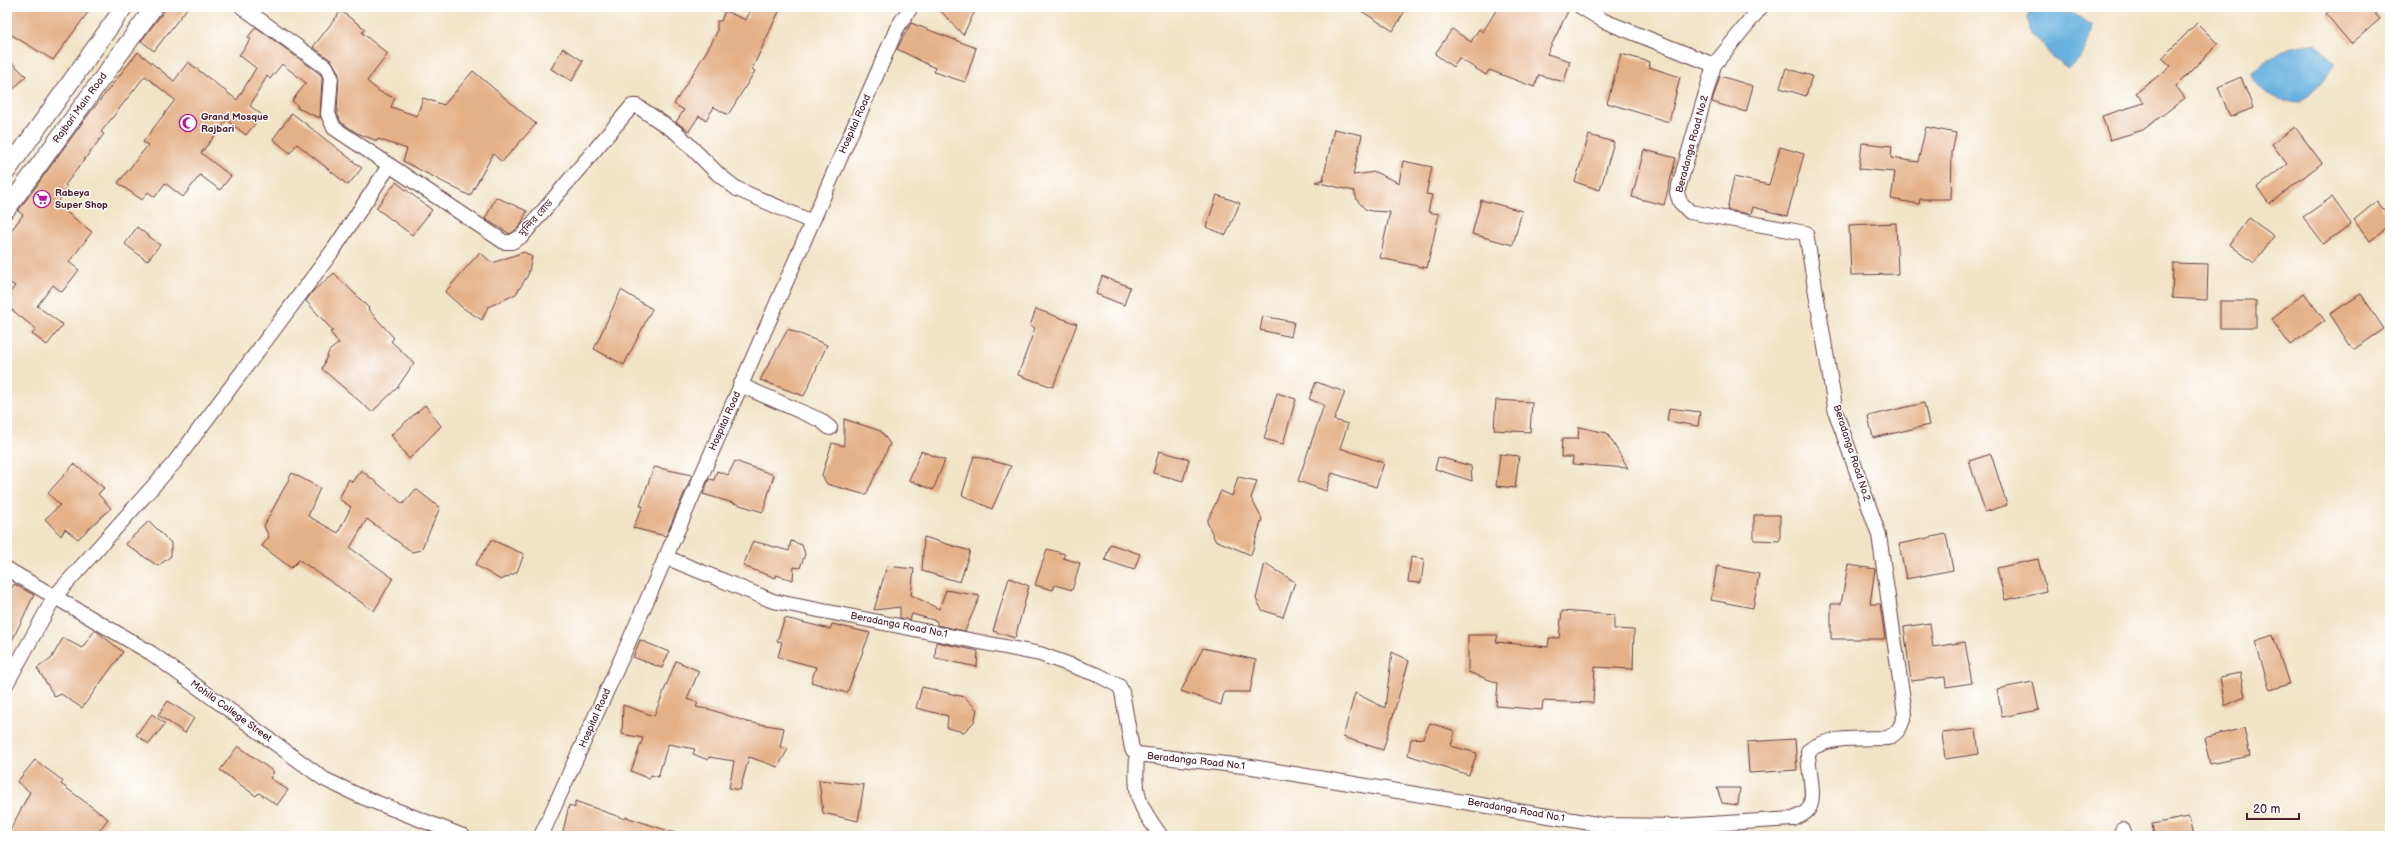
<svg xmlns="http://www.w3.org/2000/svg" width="2397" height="843" font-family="'Balsamiq Sans','Noto Sans Bengali',sans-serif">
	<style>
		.water { fill: #67b1df; stroke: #586885 }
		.building { fill: #e4b087 }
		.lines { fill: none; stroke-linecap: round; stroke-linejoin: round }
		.minor-casing { stroke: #633c42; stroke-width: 16 }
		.tertiary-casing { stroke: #633c42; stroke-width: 19 }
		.minor { stroke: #fff; stroke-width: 14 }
		.tertiary { stroke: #fff; stroke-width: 17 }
		.labels { text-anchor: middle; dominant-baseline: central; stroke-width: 3; stroke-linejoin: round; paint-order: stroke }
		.street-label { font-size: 10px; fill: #4a1f2b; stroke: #fff }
		.poi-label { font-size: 10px; font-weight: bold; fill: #4a1f2b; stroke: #fff; text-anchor: start }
	</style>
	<rect width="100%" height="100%" fill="#fff"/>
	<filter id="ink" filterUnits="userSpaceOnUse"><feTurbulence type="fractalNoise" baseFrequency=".025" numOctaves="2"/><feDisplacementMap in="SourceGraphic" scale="8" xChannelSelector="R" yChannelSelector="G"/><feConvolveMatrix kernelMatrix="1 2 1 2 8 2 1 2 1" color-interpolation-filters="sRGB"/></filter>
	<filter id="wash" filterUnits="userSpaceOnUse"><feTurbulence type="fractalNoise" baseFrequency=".012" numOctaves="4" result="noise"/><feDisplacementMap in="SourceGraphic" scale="16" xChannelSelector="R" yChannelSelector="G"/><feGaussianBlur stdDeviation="0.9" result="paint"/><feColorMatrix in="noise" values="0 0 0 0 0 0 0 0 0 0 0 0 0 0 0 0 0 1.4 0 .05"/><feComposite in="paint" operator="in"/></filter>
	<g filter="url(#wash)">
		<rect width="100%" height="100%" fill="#f1e3c6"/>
		<path class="water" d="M2033 7H2061L2092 25C2089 41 2084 59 2069 68L2052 58 2041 41 2031 35 2028 17Z
			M2316 44 2335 63C2325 79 2315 92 2299 103 2277 100 2261 95 2251 74 2275 55 2284 45 2316 44Z"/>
		<g id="blocks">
			<path class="building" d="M7 7H92L53 60 7 32Z
				M167 7H188L154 51 141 41Z
				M752 7H781L752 69 755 71 728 115 714 107 706 120 699 116 689 131 676 122 684 110 674 104 711 44 717 32V21H721L725 11 746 20Z
				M937 7H977L963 35Z
				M1355 7H1407L1393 31Z
				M1498 7H1570L1547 54 1570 61 1564 82 1539 75 1534 87 1489 70 1486 75 1459 58 1453 67 1435 54 1452 29 1471 42 1479 29 1483 32Z
				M2333 7H2369L2380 19 2351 44 2326 14Z
				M341 11 365 29 362 33 388 54 367 81 380 92 395 98 391 107 417 116 423 98 444 105 473 71 536 124 502 162 493 154 470 196 403 161 407 149 378 139 377 141 357 133 341 122 337 113 339 74 332 61 313 47Z
				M911 23 976 48 965 82 934 72 935 68 897 49Z
				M2197 23 2218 44 2176 86 2185 98 2143 130 2110 140 2102 116 2144 103 2136 93 2171 66 2162 58Z
				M256 27 320 74 322 78 320 118 297 108 298 106 292 101 306 83 282 64 270 79 267 76 250 106 262 115 246 135 227 120 201 153 231 176 220 190 200 175 183 197 165 183 155 197 148 192 142 200 118 183 148 145 143 142 175 100 145 76 101 132 104 134 65 185 68 188 56 204 92 232 69 262 79 270 62 292 53 285 37 306 63 325 47 345 32 334 36 329 7 306V296L15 286 7 281V236L23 215 18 211 85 119 138 52 174 81 188 62 237 100 256 68 239 55 251 39 248 37Z
				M563 48 583 61 572 81 551 69Z
				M1621 54 1650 62 1649 67 1680 77 1669 122 1607 103Z
				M7 58 26 76 7 96Z
				M1786 68 1812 76 1806 96 1780 88Z
				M1720 76 1753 86 1746 112 1712 102Z
				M2241 77 2253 108 2230 117 2218 87Z
				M292 113 362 168 348 185 297 144 290 153 273 139Z
				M1926 127 1956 133 1952 153 1951 199H1920L1919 204 1891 199 1895 172 1859 169 1862 143 1892 146 1891 158 1918 162Z
				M2295 127 2322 163 2269 204 2257 187 2287 164 2272 144Z
				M1334 129 1362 135 1353 175 1375 172 1399 183 1403 161 1432 167 1426 194 1432 195 1428 212 1439 214 1427 268 1380 258 1390 212 1371 211 1365 209 1357 200 1354 191 1315 182 1323 180Z
				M1589 135 1614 142 1600 190 1575 182Z
				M1780 147 1804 154 1787 216 1753 207 1751 214 1727 210 1734 177 1769 185Z
				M1644 150 1676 158 1664 205 1632 197Z
				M396 182 432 210 412 235 376 208Z
				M1217 195 1240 203 1226 235 1206 227Z
				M496 197 527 211 520 226 510 234 485 219Z
				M2332 197 2351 224 2323 244 2303 217Z
				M1481 200 1522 211 1513 245 1472 234Z
				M2377 201 2390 218V226L2370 241 2354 220Z
				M2249 218 2274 236 2254 263 2229 244Z
				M1896 223 1898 274 1851 275 1849 225Z
				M137 227 160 245 147 261 125 244Z
				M480 252 492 263 524 252 532 257 528 275 516 294 488 307 482 320 463 308 445 292Z
				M2173 263 2208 264 2207 300 2172 298Z
				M334 273 369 308 368 309 394 338 391 341 414 363 397 388 372 412 322 369 329 351 339 343 330 332 333 331 306 301 313 291Z
				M1102 276 1130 287 1124 305 1096 294Z
				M621 290 652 309 624 365 594 349Z
				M2304 293 2325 321 2290 345 2271 319Z
				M2361 294 2384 329 2353 350 2330 314Z
				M2220 301H2256V328H2220Z
				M1036 309 1077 324 1053 387 1018 375 1035 328 1030 326Z
				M1263 316 1294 322 1291 337 1260 330Z
				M788 329 827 345 804 396 760 380Z
				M1316 382 1345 392 1334 420 1348 424 1340 448 1384 463 1376 487 1332 473 1326 491 1298 481 1324 405 1309 399Z
				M1277 393 1296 399 1283 444 1264 439Z
				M1496 400 1532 402 1530 432 1494 430Z
				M1924 403 1929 425 1873 438 1868 416Z
				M425 405 441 426 409 459 391 435Z
				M1669 408 1700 412 1698 426 1667 421Z
				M844 419 881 431 890 444 866 495 827 484 822 475 832 443 844 446Z
				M1579 427 1607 433 1628 468 1572 464 1573 457H1561L1562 439H1578Z
				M921 451 945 460 933 490 909 480Z
				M1159 451 1189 459 1183 481 1153 473Z
				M1500 454 1519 456 1515 488 1496 486Z
				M1991 454 2007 505 1985 512 1969 461Z
				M974 456 1011 466 992 509 962 495Z
				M1438 457 1471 466 1472 481 1435 469Z
				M735 461 774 475 763 512 703 494 709 479 714 480 717 471 728 475Z
				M74 464 104 488 98 494 111 508 78 539 65 529 61 536 45 519 60 505 48 493Z
				M654 467 692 475 666 536 633 528 643 506H640Z
				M361 470 403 504 416 489 440 508 421 550 412 552 367 519 350 548 393 578 374 611 299 560 291 568 262 546 269 537 264 526 292 473 320 488 308 516 338 533 351 507 339 499 349 479 352 482Z
				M1238 477 1257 481 1251 498 1262 519 1251 555 1215 540 1207 522 1221 491 1232 496Z
				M1754 515H1780V541L1754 540Z
				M149 521 171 543V556L158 566 125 544Z
				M1946 534 1953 570 1906 579 1899 544Z
				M924 537 970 551 960 582 922 571Z
				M492 540 524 554 517 572 501 580 475 565Z
				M753 541 789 551 791 541 802 545 805 554 800 568 794 567 793 580 776 575V578L743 566Z
				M1110 544 1140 554 1134 570 1105 560Z
				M1047 549 1065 554 1063 558 1080 563 1072 590 1055 585 1053 590 1035 585Z
				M1411 557 1424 559 1421 583 1408 582Z
				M2038 559 2046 591 2005 600 1997 568Z
				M1265 563 1295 582 1283 617 1262 610 1256 599Z
				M1848 565 1875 569 1870 604H1880L1885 639H1831V604H1841Z
				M887 566 914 569 911 595 939 609 946 590 980 596 965 631 937 625V621L912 614 910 620 900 618V607L874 610Z
				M1717 566 1759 574 1753 608 1711 600Z
				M1009 578 1029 586 1015 638 993 631Z
				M14 584 34 595 7 651V597Z
				M1562 611 1614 615V629L1634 630 1633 669 1595 667 1593 703 1543 701 1542 710 1496 706 1498 683 1468 672V635H1498L1496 642 1548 647 1549 638H1559Z
				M785 618 830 629 832 624 870 633 847 693 811 682 816 667 778 657 782 642 777 641Z
				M1930 623 1933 647 1965 642 1972 683 1946 687 1945 677 1911 681 1904 627Z
				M95 630 123 652 82 708 61 694 55 697 37 668 51 659 63 638 82 648Z
				M2273 635 2289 684 2270 690 2255 641Z
				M640 640 669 652 662 668 633 657Z
				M936 642 978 651 977 667 935 658Z
				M1203 648 1256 660 1250 692H1224L1221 705 1181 691Z
				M1392 652 1409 661 1383 750 1343 737 1355 693 1385 708Z
				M676 661 699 671 687 699 698 703 696 707 712 710 747 722 784 728 780 747 788 749 778 767 749 757 740 790 729 788 734 761 709 757 708 760 693 754 695 749 668 744 658 777 651 775 649 779 631 771 643 738 622 734 623 705 654 716Z
				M2240 673 2245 696 2225 706 2220 677Z
				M2033 682 2039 710 2002 717 1997 689Z
				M922 687 965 697 977 710 974 722 964 732 947 728 948 716 916 708Z
				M168 701 194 718 185 733 158 715Z
				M152 714 165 724 149 744 136 735Z
				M1430 723 1455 731 1451 746 1477 753 1469 775 1408 755 1411 739 1423 738Z
				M2244 728 2250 756 2210 764 2204 738Z
				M1976 729 1979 754 1945 759 1942 733Z
				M1795 739 1797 770 1749 773 1747 742Z
				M238 746 274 772 270 778 288 790 277 805 259 793 256 796 220 770Z
				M35 760 63 781 61 784 108 819 95 836H7L30 792 17 782Z
				M819 780 864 785 858 821 823 813Z
				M1717 788H1740L1738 805 1722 803Z
				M575 801 625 819 626 817 675 833 674 836H562L569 805 575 808Z
				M2189 817 2193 836H2154L2152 824Z"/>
		</g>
	</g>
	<g filter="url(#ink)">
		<use href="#blocks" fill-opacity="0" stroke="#633c42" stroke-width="1"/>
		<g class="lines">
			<defs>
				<path id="minor" d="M242 7 327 68 331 77 328 114 334 128 504 242H512L522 236 632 106H637L677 133 718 174 737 189 812 222
					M1714 65 1761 7
					M740 385 820 420 830 428
					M665 557 773 601 1040 654 1098 675 1119 686 1122 692 1132 749 1137 754 1252 767 1603 825 1676 826 1793 819C1797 817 1803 815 1807 811 1818 800 1807 766 1808 751 1828 735 1863 739 1887 738 1899 733 1901 726 1905 714L1879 535 1836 413 1806 233 1690 212 1680 202 1677 193 1714 65 1604 21 1581 7
					M7 569 151 653 324 779 362 797 463 836
					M7 683 55 596 174 463 334 249 389 166
					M1137 754C1135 796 1136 802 1161 836
					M2122 830 2124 836
					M541 836 623 655 897 28 911 7"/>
				<path id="tertiary" d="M7 171 124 7
					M7 209 154 7"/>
			</defs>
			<use href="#minor" class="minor-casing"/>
			<use href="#tertiary" class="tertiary-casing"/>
			<use href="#minor" class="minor"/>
			<use href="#tertiary" class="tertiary"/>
		</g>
	</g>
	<defs>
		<symbol id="mosque-ring" viewBox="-11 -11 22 22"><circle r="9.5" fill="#fff" stroke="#b5179e" stroke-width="1.5"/><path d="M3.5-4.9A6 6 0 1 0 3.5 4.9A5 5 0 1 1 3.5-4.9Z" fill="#b5179e"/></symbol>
		<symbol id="supermarket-ring" viewBox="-11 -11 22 22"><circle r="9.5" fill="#fff" stroke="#b5179e" stroke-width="1.5"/><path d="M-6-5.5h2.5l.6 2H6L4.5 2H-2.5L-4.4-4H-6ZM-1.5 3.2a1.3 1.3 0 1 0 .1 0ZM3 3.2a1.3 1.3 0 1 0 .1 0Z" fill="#b5179e"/></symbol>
	</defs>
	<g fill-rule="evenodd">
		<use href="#mosque-ring" x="178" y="113" width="20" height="20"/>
		<use href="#supermarket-ring" x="32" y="189" width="20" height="20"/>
	</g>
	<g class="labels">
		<g class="street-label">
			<text transform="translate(80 108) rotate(-54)">Rajbari Main Road</text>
			<text transform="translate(855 124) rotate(-66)">Hospital Road</text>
			<text transform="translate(1692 144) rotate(-75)">Beradanga Road No.2</text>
			<text transform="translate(536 218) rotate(-48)">মুন্দির রোড</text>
			<text transform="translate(725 421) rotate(-66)">Hospital Road</text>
			<text transform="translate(1852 453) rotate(72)">Beradanga Road No.2</text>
			<text transform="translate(899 625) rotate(11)">Beradanga Road No.1</text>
			<text transform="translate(231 711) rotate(36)">Mohila College Street</text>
			<text transform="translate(595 718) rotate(-66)">Hospital Road</text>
			<text transform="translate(1196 761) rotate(6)">Beradanga Road No.1</text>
			<text transform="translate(1516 810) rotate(10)">Beradanga Road No.1</text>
		</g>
		<g class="poi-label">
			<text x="201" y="117">Grand Mosque<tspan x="201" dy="12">Rajbari</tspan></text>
			<text x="55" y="193">Rabeya<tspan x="55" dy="12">Super Shop</tspan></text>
		</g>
	</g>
	<rect width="2397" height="843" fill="none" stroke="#fff" stroke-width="24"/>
	<path d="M2247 813v6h52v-6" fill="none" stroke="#4a1f2b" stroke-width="2"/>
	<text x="2253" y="813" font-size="12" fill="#4a1f2b" stroke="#ffffff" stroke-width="3" paint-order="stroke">20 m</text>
</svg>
